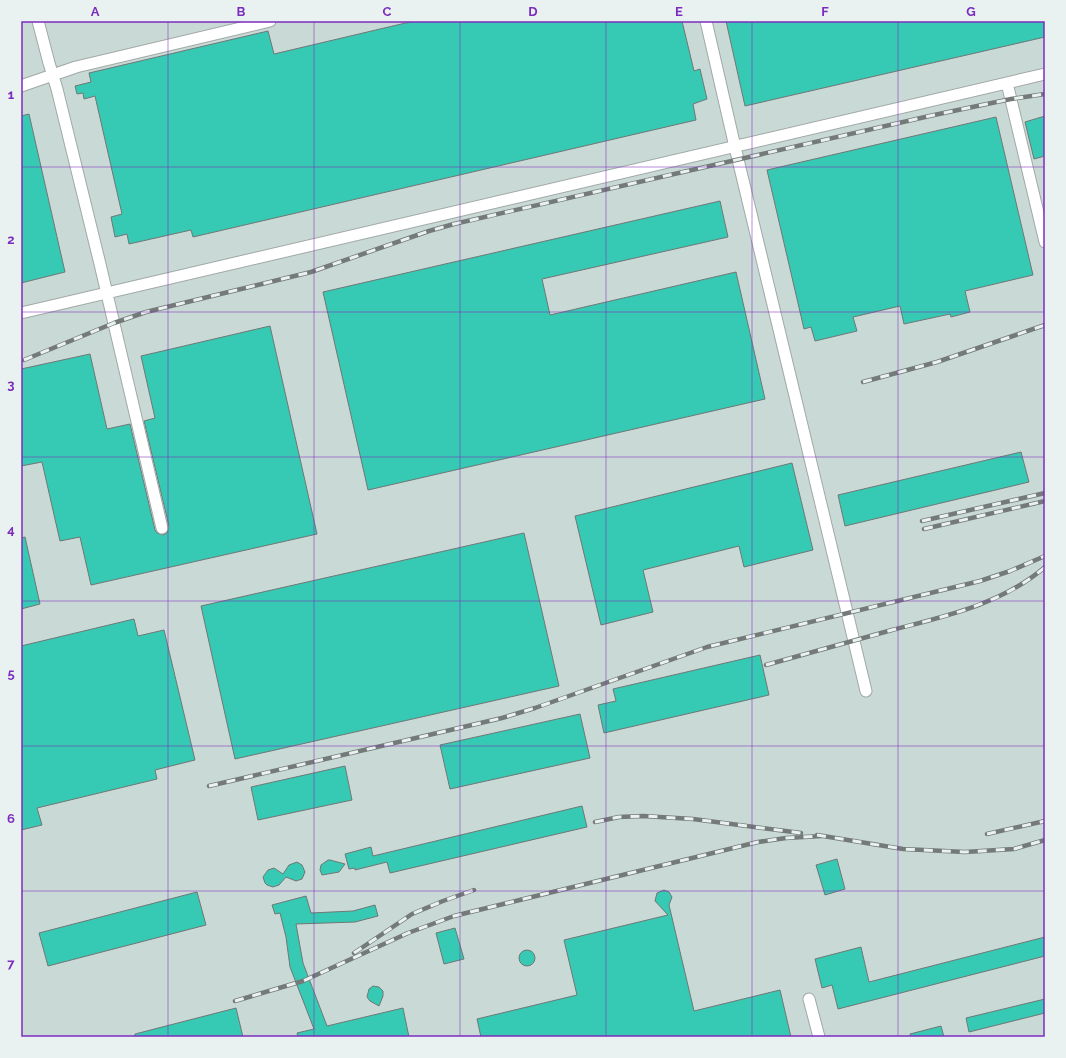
<svg xmlns="http://www.w3.org/2000/svg" width="1066" height="1058" font-family="Raleway,sans-serif">
	<style>
		.built { fill: #c9dad6 }
		.building { fill: #36c9b4; stroke: #707775 }
		.lines { fill: none; stroke-linecap: round; stroke-linejoin: round }
		.minor-casing { stroke: #a1a8a7; stroke-width: 13 }
		.minor { stroke: #fff; stroke-width: 11 }
		.rail-casing { stroke: #747a78; stroke-width: 4.5 }
		.rail { stroke: #e9f2f0; stroke-width: 3; stroke-dasharray: 9; stroke-linecap: butt }
		.grid { fill: none; stroke: #7b2cbf; stroke-width: 1; stroke-opacity: 0.55 }
		.neatline { fill: none; stroke: #7b2cbf; stroke-width: 1.5 }
		.grid-label { font-size: 13px; text-anchor: middle; font-weight: bold; fill: #7b2cbf }
	</style>
	<rect width="100%" height="100%" fill="#dce5e3"/>
	<path class="built" d="M21 21H1045V1037H21Z"/>
	<path class="building" d="M414 21H682L694 71 700 69 707 99 693 104 696 120 193 237 191 230 129 244 127 234 115 237 111 217 122 214 95 96 84 99 83 93 77 94 75 86 91 82 89 73 268 31 274 54Z
		M726 21H1045V37L745 106Z
		M29 114 65 272 21 283V116Z
		M1045 116V156L1034 159 1025 122Z
		M996 117 1033 275 965 291 970 312 951 317 950 314 904 324 900 306 853 317 857 331 815 341 811 327 804 329 767 170Z
		M720 201 728 237 542 279 550 315 736 272 765 399 368 490 323 292Z
		M270 326 317 534 91 585 80 537 60 541 42 462 21 466V369L90 354 107 429 130 424 155 530 157 533 163 535 167 533 169 526 144 421 155 418 141 356Z
		M1021 452 1029 482 845 526 838 495Z
		M792 463 813 550 744 567 739 546 643 570 653 612 601 625 575 516Z
		M524 533 559 686 235 759 201 606Z
		M25 537 40 604 21 609V538Z
		M134 619 138 636 164 630 195 760 155 770 157 779 37 808 42 825 21 830V646Z
		M760 655 769 695 604 733 598 705 616 701 613 689Z
		M580 714 590 758 450 789 440 745Z
		M345 766 352 800 258 820 251 787Z
		M582 806 587 827 390 873 387 862 355 870V868L349 869 345 854 371 847 373 856Z
		M837 859 845 889 825 895 816 865Z
		M328 860H330L345 864 339 872 322 875 320 870 321 865Z
		M297 862 302 865 305 872 302 879 296 881 286 877 279 885 273 887 267 885 265 883 263 877 268 870 274 868 283 874 289 865Z
		M664 890 669 892 672 897 669 905 694 1011 780 990 791 1037H481L477 1019 577 995 564 940 668 915 655 901 657 893Z
		M197 892 206 925 48 966 39 933Z
		M306 896 311 913 353 911 375 905 378 916 355 922 296 924 303 963 327 1026 403 1008 409 1037H298L297 1033 314 1029 290 967 286 937 280 913 275 914 272 905Z
		M455 928 464 959 444 964 436 933Z
		M1045 937V956L838 1009 832 985 822 988 815 959 861 947 869 982Z
		M519 958a8 8 0 1 1 16 0a8 8 0 1 1-16 0Z
		M373 986 379 987 383 991V996L379 1006 370 1001 367 997 369 989Z
		M1045 999V1013L969 1032 966 1018Z
		M236 1008 243 1037H135V1034Z
		M941 1026 944 1037H911L910 1034Z"/>
	<g class="lines">
		<defs>
			<path id="minor" d="M38 21 49 63 57 89 100 264 162 528
				M706 21 735 147 866 691
				M1007 83 1045 242
				M21 86 76 67 270 21
				M21 313 1045 74
				M809 999 819 1037"/>
		</defs>
		<use href="#minor" class="minor-casing"/>
		<use href="#minor" class="minor"/>
		<defs>
			<path id="rail" d="M24 360 114 323 146 312 311 272 429 231 454 224 934 115 1011 99 1045 94
				M863 382 937 362 1045 325
				M922 521 1045 493
				M924 529 1045 501
				M766 665C808 653 850 642 892 630 946 616 1002 604 1045 567
				M209 786 502 718 535 708 707 647 980 581 1010 571 1045 556
				M595 822 619 817 643 816 693 819 801 833
				M987 834 1045 821
				M817 835 903 849 965 852 1014 849 1045 840
				M354 953 412 914 443 901 474 890
				M235 1001 303 981 408 933 454 916 758 842 786 838 822 836"/>
		</defs>
		<use href="#rail" class="rail-casing"/>
		<use href="#rail" class="rail"/>
	</g>
	<path class="grid" d="M168 21V1037M314 21V1037M460 21V1037M606 21V1037M752 21V1037M898 21V1037M21 167H1045M21 312H1045M21 457H1045M21 601H1045M21 746H1045M21 891H1045"/>
	<rect width="1066" height="1058" fill="none" stroke="#e9f2f0" stroke-width="44"/>
	<rect x="22" y="22" width="1022" height="1014" class="neatline"/>
	<g class="grid-label">
		<text x="95" y="16">A</text>
		<text x="241" y="16">B</text>
		<text x="387" y="16">C</text>
		<text x="533" y="16">D</text>
		<text x="679" y="16">E</text>
		<text x="825" y="16">F</text>
		<text x="971" y="16">G</text>
		<text x="11" y="99">1</text>
		<text x="11" y="244">2</text>
		<text x="11" y="389">3</text>
		<text x="11" y="534">4</text>
		<text x="11" y="678">5</text>
		<text x="11" y="823">6</text>
		<text x="11" y="968">7</text>
	</g>
</svg>
